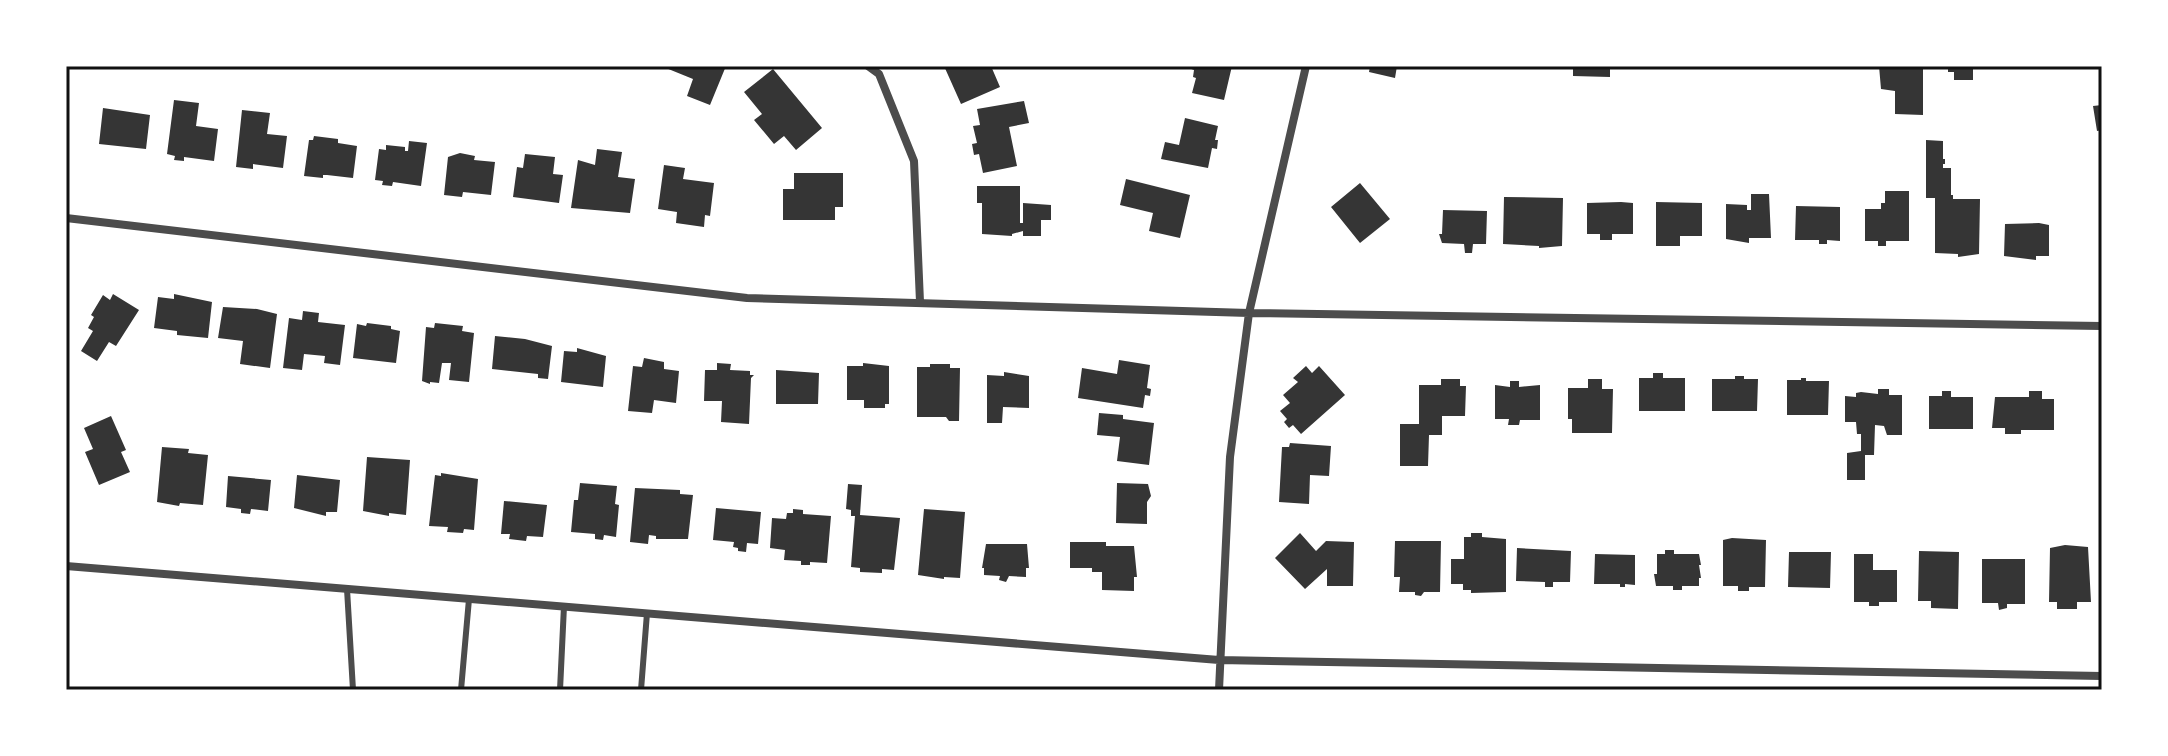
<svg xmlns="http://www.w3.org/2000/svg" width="2168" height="756" font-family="'Titillium Web',sans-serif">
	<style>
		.building { fill: #353535 }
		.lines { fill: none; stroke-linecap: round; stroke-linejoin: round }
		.service { stroke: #4c4c4c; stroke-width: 6 }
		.minor { stroke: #4c4c4c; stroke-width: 8 }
		.neatline { fill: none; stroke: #111; stroke-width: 3 }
	</style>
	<rect width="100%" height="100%" fill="#fff"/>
	<path class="building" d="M661 66H726L710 105 687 96 693 79Z
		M944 66H991L1000 87 961 104Z
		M1183 66H1232L1224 100 1192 93 1196 78 1193 77 1194 70Z
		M1370 66H1397L1395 78 1369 72Z
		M1573 66H1610V77L1573 76Z
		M1879 66H1923V115L1895 114V91L1881 89Z
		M1948 66H1973V80H1954V72H1948Z
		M773 69 822 128 796 150 784 136 774 144 754 120 762 114 744 92Z
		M174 100 199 103 196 126 218 129 214 161 184 157V161L174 160 175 156 167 154Z
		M1024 101 1029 123 1009 127 1017 166 983 173 979 154 974 155 972 144 977 143 973 126 980 125 977 109Z
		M2102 105V130L2097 131 2093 106Z
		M103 108 150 115 146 149 99 144Z
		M242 110 270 113 267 134 287 136 283 168 253 164V169L236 167Z
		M1185 118 1218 126 1215 140H1218L1217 149 1212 148 1208 168 1161 159 1165 142 1179 145Z
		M314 136 338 139V143L357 146 353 178 327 175H323V178L304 176 309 140H313Z
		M1926 140 1943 141V159H1945V164H1943V168H1951V195H1953V199H1980L1979 254 1958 257V254L1935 253V198H1926Z
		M409 141 427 143 421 186 393 182 392 186 382 185 383 181 375 180 379 149 386 150V145L405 147V151H408Z
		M597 149 622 152 618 177 635 179 630 213 571 208 578 160 595 165Z
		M460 153 475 156 474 160 495 162 491 195 463 192 462 197 444 195 448 157Z
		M525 154 555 157 553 174 563 175 559 203 513 197 517 167 523 168Z
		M664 165 685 168 683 179 714 183 710 216 705 215 704 227 676 223 677 212 658 209Z
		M794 173H843V207H835V220H783V189H794Z
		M1126 179 1190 195 1180 238 1149 231 1153 213 1120 205Z
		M1360 183 1390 219 1360 243 1331 207Z
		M977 186H1020V223H1023V203L1051 205V220H1041V236H1023V231L1012 234V236L982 234V203H977Z
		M1885 191H1909V241H1886V246H1878V241H1865V209H1881V203H1885Z
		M1751 194H1769L1771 238H1749V243L1726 239V204L1747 205V210H1751Z
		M1504 197 1563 198 1562 246 1539 248V246L1503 244Z
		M1621 202 1633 203V234H1612V240H1600V234H1587V203Z
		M1656 202 1702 203V236H1680V246H1656Z
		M1796 206 1840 207V241L1827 240V244H1819V240H1795Z
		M1443 210 1487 211 1486 244H1473L1472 253H1465L1464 244 1442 243 1439 234H1442Z
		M2039 223 2049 225V256H2036V260L2004 256 2005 224Z
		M113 294 139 310 116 346 109 342 97 361 81 351 93 331 88 328 94 317 91 315 103 295 110 300Z
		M174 294 212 302 208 338 177 335V331L154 328 158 297 174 299Z
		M223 307 257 309 277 314 270 368 240 364 243 341 218 338Z
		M303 311 319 313 318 322 345 325 340 365 324 363 325 356 304 354 302 370 283 368 289 318 302 320Z
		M367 323 391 326V329L400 331 396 363 353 358 357 324 366 326Z
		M435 323 463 326 462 331 474 333 469 382 449 380 451 363H442L439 383 430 382V384L422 381 426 327 434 328Z
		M495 336 525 339 552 346 548 379 538 378V374L492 369Z
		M577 348 606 356 603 387 561 382 564 351 577 352Z
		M644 358 664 362V369L679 371 676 403 654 400 652 413 628 411 633 366 642 367Z
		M1119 360 1150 365 1147 388 1151 389 1150 396 1145 395 1143 408 1078 398 1082 368 1117 374Z
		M717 363 731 364 730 370 750 371V375H754L751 378 749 424 721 422 722 401H704L705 370H717Z
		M863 363 889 366V404H885V408H864V400H847V366H863Z
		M930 364H950V368H960L959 421H949L946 417H917V367H930Z
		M1306 366 1312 373 1319 366 1345 395 1301 434 1293 425 1289 428 1284 422 1287 419 1280 411 1290 403 1283 395 1298 382 1293 378Z
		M776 370 819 373 818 404H776Z
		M1004 372 1029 376V408L1003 407 1002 423H987V375L1004 376Z
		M1653 373H1663V378H1685V411H1639V378H1653Z
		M1735 376H1744V379H1758L1757 411H1712V379H1735Z
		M1801 378H1806V381H1829L1828 415H1787V380H1801Z
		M1441 379H1460V386H1466L1465 416H1442V435H1429L1428 466H1400V424H1419V385H1441Z
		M1588 379H1602V389H1613L1612 433H1572V419H1568V388H1588Z
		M1510 381H1519V387L1540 385V420H1520L1519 425H1508L1509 419H1495V385L1510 387Z
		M1878 389H1889V395H1902V435H1887L1884 426 1875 425 1874 455H1865V480H1847V453L1861 451V434H1857L1856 422H1845V396L1856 397V393L1861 392 1878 394Z
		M1942 391H1951V397H1973V429H1929V396H1942Z
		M2029 391H2042V399H2054V430H2021V434H2005V428H1992L1995 397H2029Z
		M1099 413 1123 415V419L1154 423 1149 465 1117 461 1120 437 1097 435Z
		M111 416 126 450 121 452 130 472 99 485 85 452 93 449 84 428Z
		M1290 443 1331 446 1329 476 1310 475 1309 504 1279 502 1282 447H1289Z
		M162 447 189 449 188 453 208 455 203 505 180 503 179 506 157 502Z
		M367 457 410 460 406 515 389 513V516L363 511Z
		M441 473 478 479 474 530 464 529 463 533 447 532 448 527 429 526 435 475 441 476Z
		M297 475 340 480 337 512H326V516L294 508Z
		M228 476 271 480 268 511 251 509 250 514 241 513V509L226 507Z
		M580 483 617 486 615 504 619 505 616 537 604 535 603 540 595 539V534L571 532 574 500H578Z
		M1117 483 1148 484 1151 496 1147 502V524L1116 523Z
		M848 484 862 485 860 515 900 518 894 570 882 569V573L860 572V568L851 567 855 516H851V510L846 509Z
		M635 488 680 490V494L693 495 688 539H656V536L649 535 648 544 630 542Z
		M504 501 547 505 543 537 527 536 526 541 509 539 510 534H501Z
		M716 508 761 512 758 544 747 543 746 552 738 551V548L733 547 734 542 713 540Z
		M793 509 803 510V514L831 516 827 563 810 562V565H801V561L784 560 785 550 770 548 772 518 786 519 787 513H793Z
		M924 509 965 512 960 578 944 577V579L918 575Z
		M1300 533 1316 551 1326 541 1354 542 1353 586H1327V569L1305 589 1275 558Z
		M1471 533H1482V537L1506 539V592L1471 593V590H1463V584H1451V559H1464V537H1471Z
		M1732 538 1766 540 1765 587H1749V591H1738V586H1723V540Z
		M1395 541H1441L1440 592H1424L1421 596 1415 595V592H1399L1400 577H1394Z
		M1070 542H1106V546H1134L1137 577H1134V591L1102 590V572H1092V568H1070Z
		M986 544H1027L1029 568H1026V577L1009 576 1006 582 999 580 1000 576 984 575V568H982Z
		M2065 545 2088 547 2091 602H2077V609H2057V602H2049L2050 548Z
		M1517 548 1571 551 1570 582H1553V587H1545V582L1516 581Z
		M1665 550H1674V554H1699L1701 565H1699L1701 578H1699V586H1682V590H1673V586H1656L1654 574H1657V554H1665Z
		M1919 551 1959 552 1958 609 1931 608V601H1918Z
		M1789 552H1831L1830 588 1788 587Z
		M1595 554 1635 555V585L1625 584V587H1620V584H1594Z
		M1854 554H1873V570H1897V602H1879V606H1869V602H1854Z
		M1982 559H2025V604H2007V608L1999 610 1998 603H1982Z"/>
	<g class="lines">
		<path class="service" d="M347 589 353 690
			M461 690 469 599
			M560 690 564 606
			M641 690 647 613"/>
		<path class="minor" d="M868 66 879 74 914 161 920 302
			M66 218 747 298 1249 313 2102 326
			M66 566 1219 660 2102 676
			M1219 690 1230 457 1249 313 1306 66"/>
	</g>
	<rect width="2168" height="756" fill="none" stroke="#ffffff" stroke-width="136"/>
	<rect x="68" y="68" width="2032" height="620" class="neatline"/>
</svg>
